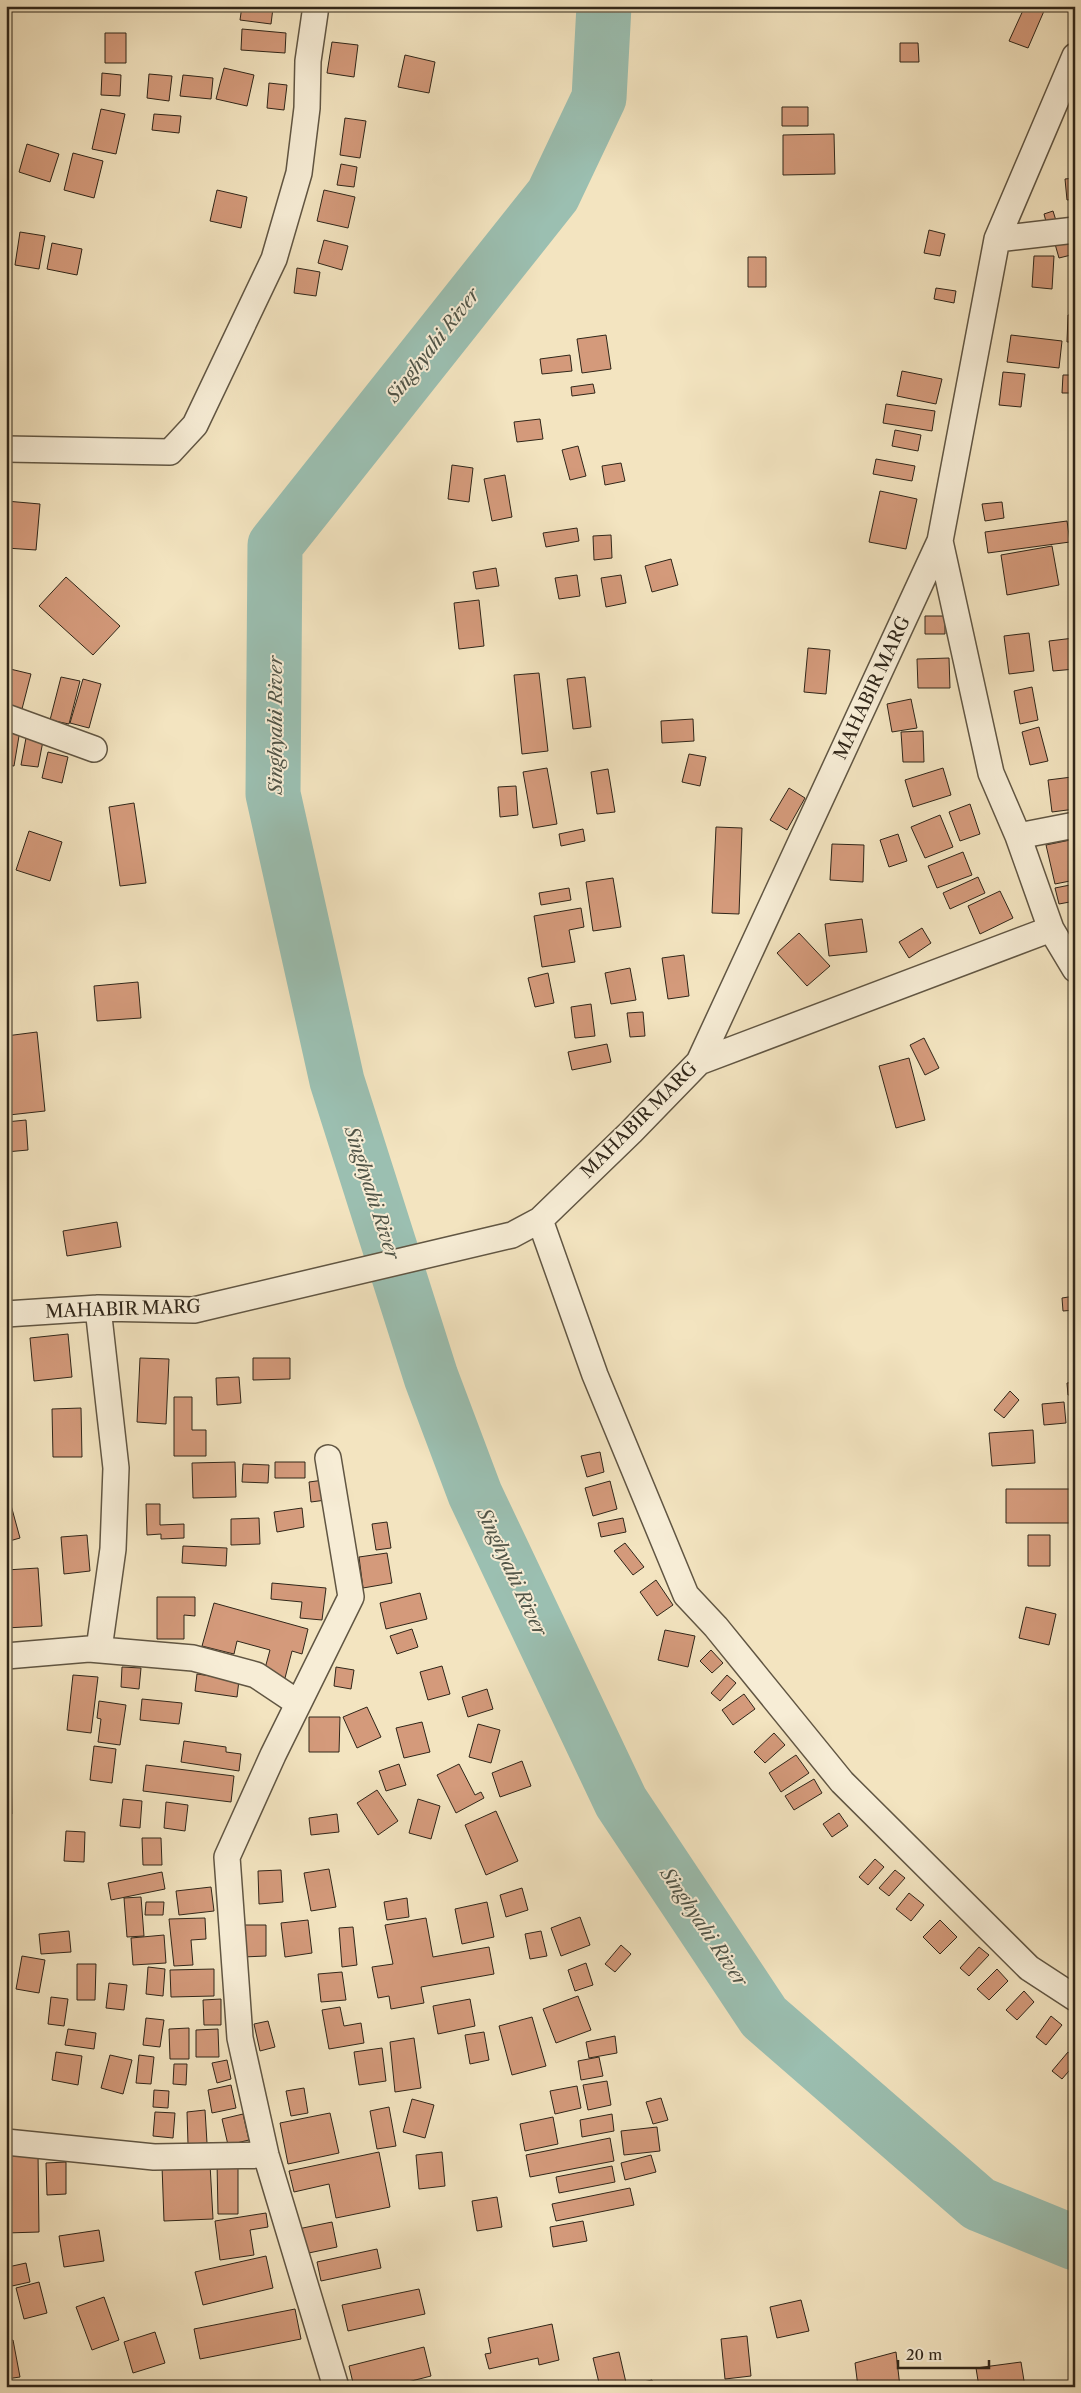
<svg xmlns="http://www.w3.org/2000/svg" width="1081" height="2393" font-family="'Libre Caslon Text',serif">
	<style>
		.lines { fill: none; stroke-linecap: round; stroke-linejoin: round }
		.river { stroke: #9bbfb1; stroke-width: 55 }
		.building { fill: #d49a7b; stroke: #302619 }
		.minor-casing { stroke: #615643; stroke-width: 28 }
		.minor { stroke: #f7edd6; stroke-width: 25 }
		.labels { text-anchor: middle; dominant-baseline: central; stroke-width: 4; stroke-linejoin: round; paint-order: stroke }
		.street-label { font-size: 18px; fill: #302619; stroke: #f7edd6 }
		.water-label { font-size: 19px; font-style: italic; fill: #505447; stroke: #f7edd6 }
	</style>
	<rect width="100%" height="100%" fill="#f3e4c0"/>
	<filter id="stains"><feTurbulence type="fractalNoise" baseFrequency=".004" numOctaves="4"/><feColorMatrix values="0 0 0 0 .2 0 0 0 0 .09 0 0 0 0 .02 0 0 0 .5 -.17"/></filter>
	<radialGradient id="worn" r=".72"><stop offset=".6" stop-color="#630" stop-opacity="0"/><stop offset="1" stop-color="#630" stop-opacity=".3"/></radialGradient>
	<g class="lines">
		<path class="river" d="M604 6 599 98 553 195 275 545 273 794 337 1081 431 1377 475 1494 621 1802 764 2017 979 2204 1075 2243"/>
	</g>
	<path class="building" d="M242 6H289L288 11 273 8 271 24 240 20Z
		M1025 6H1033L1044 11 1028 48 1009 41Z
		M242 29 286 33 285 53 241 50Z
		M105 33H126V63H105Z
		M332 42 358 45 354 77 327 73Z
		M900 43H918L919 62H900Z
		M405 55 435 62 429 93 398 87Z
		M224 68 254 75 247 106 216 99Z
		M102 73 121 75 120 96 101 95Z
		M149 74 172 76 169 101 147 98Z
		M183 75 213 78 211 99 180 96Z
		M269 83 287 85 284 110 267 108Z
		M782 107H808V126H782Z
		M101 109 125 114 116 154 92 149Z
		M154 114 181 116 179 133 152 130Z
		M345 118 366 121 360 158 340 155Z
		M834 134 835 174 783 175V135Z
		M27 144 59 154 50 182 19 172Z
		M73 153 103 161 94 198 64 190Z
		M341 164 357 167 354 187 337 185Z
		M1075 178V199L1067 200 1065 179Z
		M217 190 247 197 241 228 210 221Z
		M324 190 355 197 348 228 317 221Z
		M1053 211 1058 227 1048 229 1044 214Z
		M929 230 945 234 940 256 924 253Z
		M20 232 45 236 39 269 15 265Z
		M1075 239V254L1059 258 1055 244Z
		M324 240 348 246 342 270 318 263Z
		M52 243 82 249 77 275 47 269Z
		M1034 256H1054L1052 289 1032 287Z
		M748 257H766V287H748Z
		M297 268 320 272 316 296 294 293Z
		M936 288 956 291 954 303 934 299Z
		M1068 315H1075V342H1067Z
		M606 335 611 369 582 373 577 339Z
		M1011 335 1062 341 1059 368 1007 362Z
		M570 355 572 371 542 374 540 359Z
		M902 371 942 379 936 404 897 396Z
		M1003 372 1025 374 1021 407 999 405Z
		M1063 375H1075V393H1062Z
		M593 384 595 393 572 396 571 387Z
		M886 404 935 411 932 431 883 423Z
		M540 419 543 439 517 442 514 422Z
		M895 430 921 435 918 451 892 446Z
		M578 446 586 476 570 480 562 450Z
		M876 459 915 466 912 481 873 474Z
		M621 463 625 481 605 485 602 466Z
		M452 465 473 468 469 502 448 499Z
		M505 475 512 517 492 521 484 479Z
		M880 491 917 499 906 549 869 542Z
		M6 501 40 504 36 550 6 548Z
		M1002 502 1004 518 985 521 982 504Z
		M1067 521 1070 542 988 553 985 532Z
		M577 528 579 541 546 547 543 533Z
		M611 535 612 558 594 560 593 536Z
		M1052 546 1059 585 1007 595 1001 555Z
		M671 559 678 585 652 592 645 566Z
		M496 568 499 586 476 589 473 572Z
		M577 575 580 596 559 599 555 578Z
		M621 575 626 603 606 607 601 578Z
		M66 577 120 626 93 655 39 606Z
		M479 600 484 646 459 649 454 603Z
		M925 616H945V634H925Z
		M1029 633 1034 671 1009 674 1004 636Z
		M1074 638 1075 669 1053 671 1049 641Z
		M808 648 830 650 826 694 804 692Z
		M949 658 950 688H918L917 659Z
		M6 668 31 674 22 709 6 705Z
		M539 673 548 751 522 754 514 675Z
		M61 677 80 681 69 724 50 720Z
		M585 677 591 727 573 729 567 679Z
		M83 679 101 684 89 728 70 723Z
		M1032 687 1038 720 1020 724 1014 691Z
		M911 699 917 728 892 732 887 704Z
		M693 719 694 741 662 743 661 721Z
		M1039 727 1048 761 1030 765 1022 732Z
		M6 729 20 730 14 766 6 765Z
		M923 731 924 762H903L901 732Z
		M26 738 43 741 38 767 21 765Z
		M48 752 68 757 62 783 42 778Z
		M689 754 706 757 700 786 682 782Z
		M547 768 557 824 533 828 523 772Z
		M943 768 951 795 913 807 905 780Z
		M608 769 615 812 597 814 591 772Z
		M1072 777 1075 809 1052 812 1048 780Z
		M516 786 518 815 500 817 498 787Z
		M789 788 805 798 787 830 770 820Z
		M134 803 146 883 120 886 109 807Z
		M970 804 980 834 960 841 949 812Z
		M940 815 953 847 925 858 911 827Z
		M716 827 742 828 739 914 712 913Z
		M583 829 585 841 561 846 559 834Z
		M29 831 62 842 50 881 16 870Z
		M898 834 907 861 889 867 880 840Z
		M1075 839V880L1055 884 1046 845Z
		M832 844 864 845 863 882 830 880Z
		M963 852 972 875 937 888 928 866Z
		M978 877 985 893 950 909 943 893Z
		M613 878 621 927 593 931 586 882Z
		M1075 884V901L1059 904 1055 888Z
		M569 888 571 900 541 905 539 893Z
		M1000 891 1013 918 980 934 968 906Z
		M581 908 584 927 569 930 575 962 542 967 534 916Z
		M862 919 867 952 829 956 825 924Z
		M922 928 931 943 909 958 899 942Z
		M799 933 830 966 807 986 777 953Z
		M684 955 689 996 668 999 662 958Z
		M630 968 636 1000 611 1004 605 973Z
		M548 973 554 1003 535 1007 528 978Z
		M138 982 141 1018 97 1021 94 986Z
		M591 1004 595 1036 575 1038 571 1007Z
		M643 1012 645 1036 630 1037 627 1013Z
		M37 1032 45 1111 9 1115 6 1036Z
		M924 1038 939 1068 925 1075 910 1045Z
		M607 1044 611 1062 572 1070 568 1052Z
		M909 1058 925 1120 896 1128 879 1066Z
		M26 1120 28 1150 6 1152V1122Z
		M117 1222 121 1247 67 1256 63 1231Z
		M1075 1296V1310L1063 1311 1062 1298Z
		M68 1334 72 1377 34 1381 30 1338Z
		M140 1358 169 1359 166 1424 137 1422Z
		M253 1358H290V1379L253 1380Z
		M239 1377 241 1403 217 1405 216 1378Z
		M1075 1382V1394L1068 1395 1067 1383Z
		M1010 1391 1019 1400 1004 1418 994 1410Z
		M174 1397H192V1430H206V1456H174Z
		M1064 1402 1066 1423 1044 1425 1042 1404Z
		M81 1408 82 1457H53L52 1409Z
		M1033 1430 1035 1463 992 1466 989 1433Z
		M600 1452 604 1472 587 1477 581 1456Z
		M235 1462 236 1497 193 1498 192 1463Z
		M275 1462H305V1478H275Z
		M243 1464 269 1465 268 1483 242 1482Z
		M324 1480 326 1500 311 1502 309 1482Z
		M610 1481 617 1509 593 1516 585 1488Z
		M6 1487 20 1538 6 1542Z
		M1006 1489H1074V1523H1006Z
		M146 1504H160V1525L184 1524V1538L161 1539V1534L147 1535Z
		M302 1508 304 1527 277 1532 274 1512Z
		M259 1518 260 1544 231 1545V1519Z
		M623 1518 626 1532 601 1537 598 1523Z
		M387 1522 391 1548 376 1550 372 1524Z
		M87 1535 90 1571 64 1574 61 1537Z
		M1028 1535H1050V1566H1028Z
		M625 1543 644 1567 633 1575 614 1551Z
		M183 1546 227 1548 226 1566 182 1563Z
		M387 1553 392 1583 363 1588 359 1557Z
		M38 1568 42 1626 6 1628V1570Z
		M656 1580 673 1605 657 1616 640 1592Z
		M272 1583 326 1588 322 1620 300 1618 302 1602 271 1599Z
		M420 1593 427 1619 386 1629 380 1603Z
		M157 1597H195V1616L184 1615V1639H157Z
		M214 1603 308 1629 302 1654 292 1651 285 1678 264 1672 270 1650 237 1641 234 1654 202 1646Z
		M1026 1607 1056 1614 1049 1645 1019 1638Z
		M412 1629 418 1647 397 1654 390 1636Z
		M665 1630 695 1636 688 1667 658 1660Z
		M711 1650 723 1663 712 1673 700 1661Z
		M442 1666 450 1694 428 1700 420 1672Z
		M122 1667 141 1668 139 1689 121 1687Z
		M336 1667 354 1670 351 1689 334 1686Z
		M197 1674 239 1680 237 1697 195 1691Z
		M73 1675 98 1677 91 1733 67 1730Z
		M727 1675 736 1683 720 1701 711 1693Z
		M487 1689 493 1709 468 1717 462 1697Z
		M744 1694 755 1709 733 1725 722 1710Z
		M142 1699 182 1703 179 1724 140 1720Z
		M99 1701 126 1705 120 1745 98 1742 101 1719 97 1718Z
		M367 1707 381 1737 357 1748 343 1717Z
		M309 1717H340L339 1752H309Z
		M422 1722 430 1752 404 1758 396 1728Z
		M478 1724 500 1730 491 1763 469 1757Z
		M774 1733 785 1745 765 1763 754 1752Z
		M184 1741 226 1747V1752L241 1754 239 1771 181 1762Z
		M94 1746 116 1749 112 1783 90 1780Z
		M796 1755 809 1773 781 1792 769 1773Z
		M522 1761 531 1786 500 1797 492 1773Z
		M11 1762 12 1814H6V1763Z
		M399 1764 406 1785 386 1791 379 1771Z
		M459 1764 475 1795 481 1792 484 1798 456 1813 437 1775Z
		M146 1765 234 1776 231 1802 143 1791Z
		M814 1779 822 1793 794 1810 785 1796Z
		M377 1790 398 1821 378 1835 357 1803Z
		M123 1799 142 1801 140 1828 120 1826Z
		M418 1799 440 1806 431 1839 409 1833Z
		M166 1802 188 1805 185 1831 164 1828Z
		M496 1811 518 1861 486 1875 465 1825Z
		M839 1813 848 1826 832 1837 823 1824Z
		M337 1814 339 1832 311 1835 309 1818Z
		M66 1831 85 1832 84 1862 64 1861Z
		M142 1838H161L162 1865H143Z
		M875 1859 884 1867 868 1885 859 1877Z
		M329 1869 336 1907 311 1911 304 1873Z
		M281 1870 283 1902 259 1904 258 1871Z
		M895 1870 905 1878 889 1896 879 1888Z
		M162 1872 165 1889 111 1900 108 1883Z
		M211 1887 214 1911 179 1915 176 1891Z
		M522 1888 528 1910 506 1917 500 1895Z
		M909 1893 924 1905 911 1921 896 1909Z
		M141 1897 144 1936 127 1937 124 1898Z
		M407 1898 409 1917 387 1920 384 1902Z
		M146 1902H164L163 1915H145Z
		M487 1902 494 1937 462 1944 455 1909Z
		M580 1917 590 1945 561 1956 551 1928Z
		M205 1918 206 1939 191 1940 193 1965 174 1966 169 1919Z
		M426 1918 433 1957 489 1947 494 1974 421 1987 424 2003 391 2009 389 1996 378 1998 372 1967 393 1964 385 1925Z
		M308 1920 312 1953 285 1957 281 1923Z
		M940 1920 957 1937 940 1954 923 1937Z
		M243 1925H266V1956L243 1957Z
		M353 1927 357 1965 342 1967 339 1928Z
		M69 1931 71 1952 41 1954 39 1934Z
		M541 1931 547 1956 530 1959 525 1934Z
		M164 1935 166 1963 133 1965 131 1938Z
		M621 1945 631 1954 615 1972 605 1964Z
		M979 1947 989 1955 969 1976 960 1968Z
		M22 1956 45 1960 39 1993 16 1989Z
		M586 1963 593 1985 575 1991 568 1970Z
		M77 1964H96L95 2000H77Z
		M148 1967 165 1969 163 1996 146 1994Z
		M214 1969V1996L171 1997 170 1970Z
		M997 1969 1008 1981 989 2000 977 1989Z
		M342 1972 346 2000 321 2002 318 1974Z
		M109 1983 127 1985 124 2010 106 2008Z
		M1024 1991 1034 2002 1017 2020 1006 2010Z
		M578 1996 591 2030 556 2043 543 2009Z
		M51 1997 68 1999 64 2026 48 2024Z
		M221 1999V2025H204L203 2000Z
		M470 1999 475 2026 438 2034 433 2006Z
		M340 2007 344 2026 361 2023 364 2043 329 2049 322 2010Z
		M1051 2016 1062 2025 1046 2045 1036 2037Z
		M532 2017 546 2066 512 2075 499 2026Z
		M146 2018 164 2020 160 2047 143 2045Z
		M268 2021 275 2047 260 2051 254 2024Z
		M189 2028V2059H170L169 2029Z
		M68 2029 96 2033 94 2049 65 2045Z
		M218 2029 219 2057H196V2030Z
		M484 2032 489 2060 470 2064 465 2035Z
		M615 2036 617 2053 589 2058 586 2042Z
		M414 2038 421 2088 395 2092 390 2042Z
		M382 2048 386 2081 359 2085 354 2052Z
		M56 2052 82 2056 78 2085 52 2080Z
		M1068 2052 1075 2058V2064L1062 2079 1052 2071Z
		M110 2055 132 2060 123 2094 101 2088Z
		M139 2055 154 2057 151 2084 136 2083Z
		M599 2057 603 2076 581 2080 578 2061Z
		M227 2060 231 2079 217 2083 212 2063Z
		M174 2064H187L186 2085 173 2084Z
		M607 2081 611 2105 588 2110 583 2085Z
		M231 2085 236 2108 212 2113 208 2090Z
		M577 2086 581 2108 555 2114 550 2091Z
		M304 2088 308 2113 291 2116 286 2091Z
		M154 2090 169 2091 168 2108 153 2107Z
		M661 2098 668 2120 653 2124 646 2102Z
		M412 2099 434 2105 425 2138 403 2132Z
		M389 2107 396 2146 377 2149 370 2111Z
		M205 2110 207 2143 188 2144 187 2112Z
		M155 2112 175 2113 173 2138 153 2136Z
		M330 2113 339 2153 288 2164 280 2123Z
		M243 2114 249 2140 228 2145 222 2119Z
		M612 2114 614 2131 582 2137 580 2120Z
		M553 2117 558 2144 525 2151 520 2124Z
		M657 2127 660 2151 624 2155 621 2131Z
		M610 2138 614 2161 530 2177 526 2155Z
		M379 2152 390 2207 336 2218 329 2184 294 2192 289 2171Z
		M442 2152 445 2186 419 2189 416 2155Z
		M38 2153 39 2232 6 2233V2154Z
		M651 2155 656 2172 625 2180 621 2163Z
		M66 2162V2194L47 2195 46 2163Z
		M217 2162H238V2214H218Z
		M210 2164 213 2219 164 2221 162 2166Z
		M612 2166 615 2182 559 2193 556 2177Z
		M630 2188 634 2205 556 2221 552 2204Z
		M497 2197 502 2227 477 2231 472 2201Z
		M266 2213 268 2227 250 2230 254 2255 220 2260 215 2221Z
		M583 2221 587 2241 553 2247 550 2227Z
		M332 2222 337 2247 304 2254 298 2229Z
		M99 2230 104 2261 64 2267 59 2236Z
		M377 2249 381 2268 321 2281 317 2262Z
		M266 2256 273 2288 203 2305 195 2272Z
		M26 2263 30 2282 12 2286 8 2267Z
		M39 2282 47 2313 24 2319 16 2288Z
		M419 2289 425 2314 348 2331 342 2305Z
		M104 2297 119 2340 92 2350 76 2307Z
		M801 2300 809 2331 777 2338 770 2307Z
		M295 2309 301 2339 200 2359 194 2329Z
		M552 2324 559 2360 539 2365 538 2358 489 2369 485 2354 491 2353 488 2338Z
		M155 2332 165 2363 133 2373 124 2342Z
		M747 2336 751 2376 725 2379 721 2339Z
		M13 2340 20 2377 6 2379V2341Z
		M424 2347 431 2376 388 2387H354L349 2366Z
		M619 2352 627 2387H600L593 2358Z
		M896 2352 900 2387H858L855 2363Z
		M1021 2362 1025 2387H979L976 2368Z
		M652 2380 654 2387H631V2385Z"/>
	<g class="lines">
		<defs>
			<path id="minor" d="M997 239 1075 230
				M6 449 170 452 195 425 274 259 299 173 307 108 308 61 316 6
				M940 541 991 773 1018 836 1051 929 1075 969
				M6 717 94 749
				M1018 836 1075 825
				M699 1062 1051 929
				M540 1220 595 1375 686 1595 716 1627 842 1782 1029 1968 1075 1998
				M98 1308 116 1468 113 1549 99 1649
				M6 1314 98 1308 194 1310 512 1235 540 1220 631 1132 699 1062 940 541 997 239 1075 56
				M328 1458 351 1597 273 1755 227 1857 240 2038 266 2155 336 2387
				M6 1656 89 1649 193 1658 256 1675 298 1703
				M6 2142 154 2157 266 2155"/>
		</defs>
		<use href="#minor" class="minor-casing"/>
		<use href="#minor" class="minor"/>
	</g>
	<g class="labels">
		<g class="street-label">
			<text transform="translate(872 688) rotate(-65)">MAHABIR MARG</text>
			<text transform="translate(639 1120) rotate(-45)">MAHABIR MARG</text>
			<text transform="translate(123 1309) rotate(-2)">MAHABIR MARG</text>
		</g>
		<g class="water-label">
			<text transform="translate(433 345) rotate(-52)">Singhyahi River</text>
			<text transform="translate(275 725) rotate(-90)">Singhyahi River</text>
			<text transform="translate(372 1193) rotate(72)">Singhyahi River</text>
			<text transform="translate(512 1572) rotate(65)">Singhyahi River</text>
			<text transform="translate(704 1927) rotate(56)">Singhyahi River</text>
		</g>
	</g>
	<rect width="1081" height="2393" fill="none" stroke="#f3e4c0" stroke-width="25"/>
	<rect x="8" y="8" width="1066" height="2378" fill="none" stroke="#302619" stroke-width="2.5"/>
	<rect x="12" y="12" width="1056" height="2368" fill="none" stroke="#302619"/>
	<path d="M898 2360v8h91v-8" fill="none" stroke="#302619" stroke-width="2.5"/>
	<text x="906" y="2360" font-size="15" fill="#302619" stroke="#f7edd6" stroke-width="4" paint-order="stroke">20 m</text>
	<rect width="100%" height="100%" filter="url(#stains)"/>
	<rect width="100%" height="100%" fill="url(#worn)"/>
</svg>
